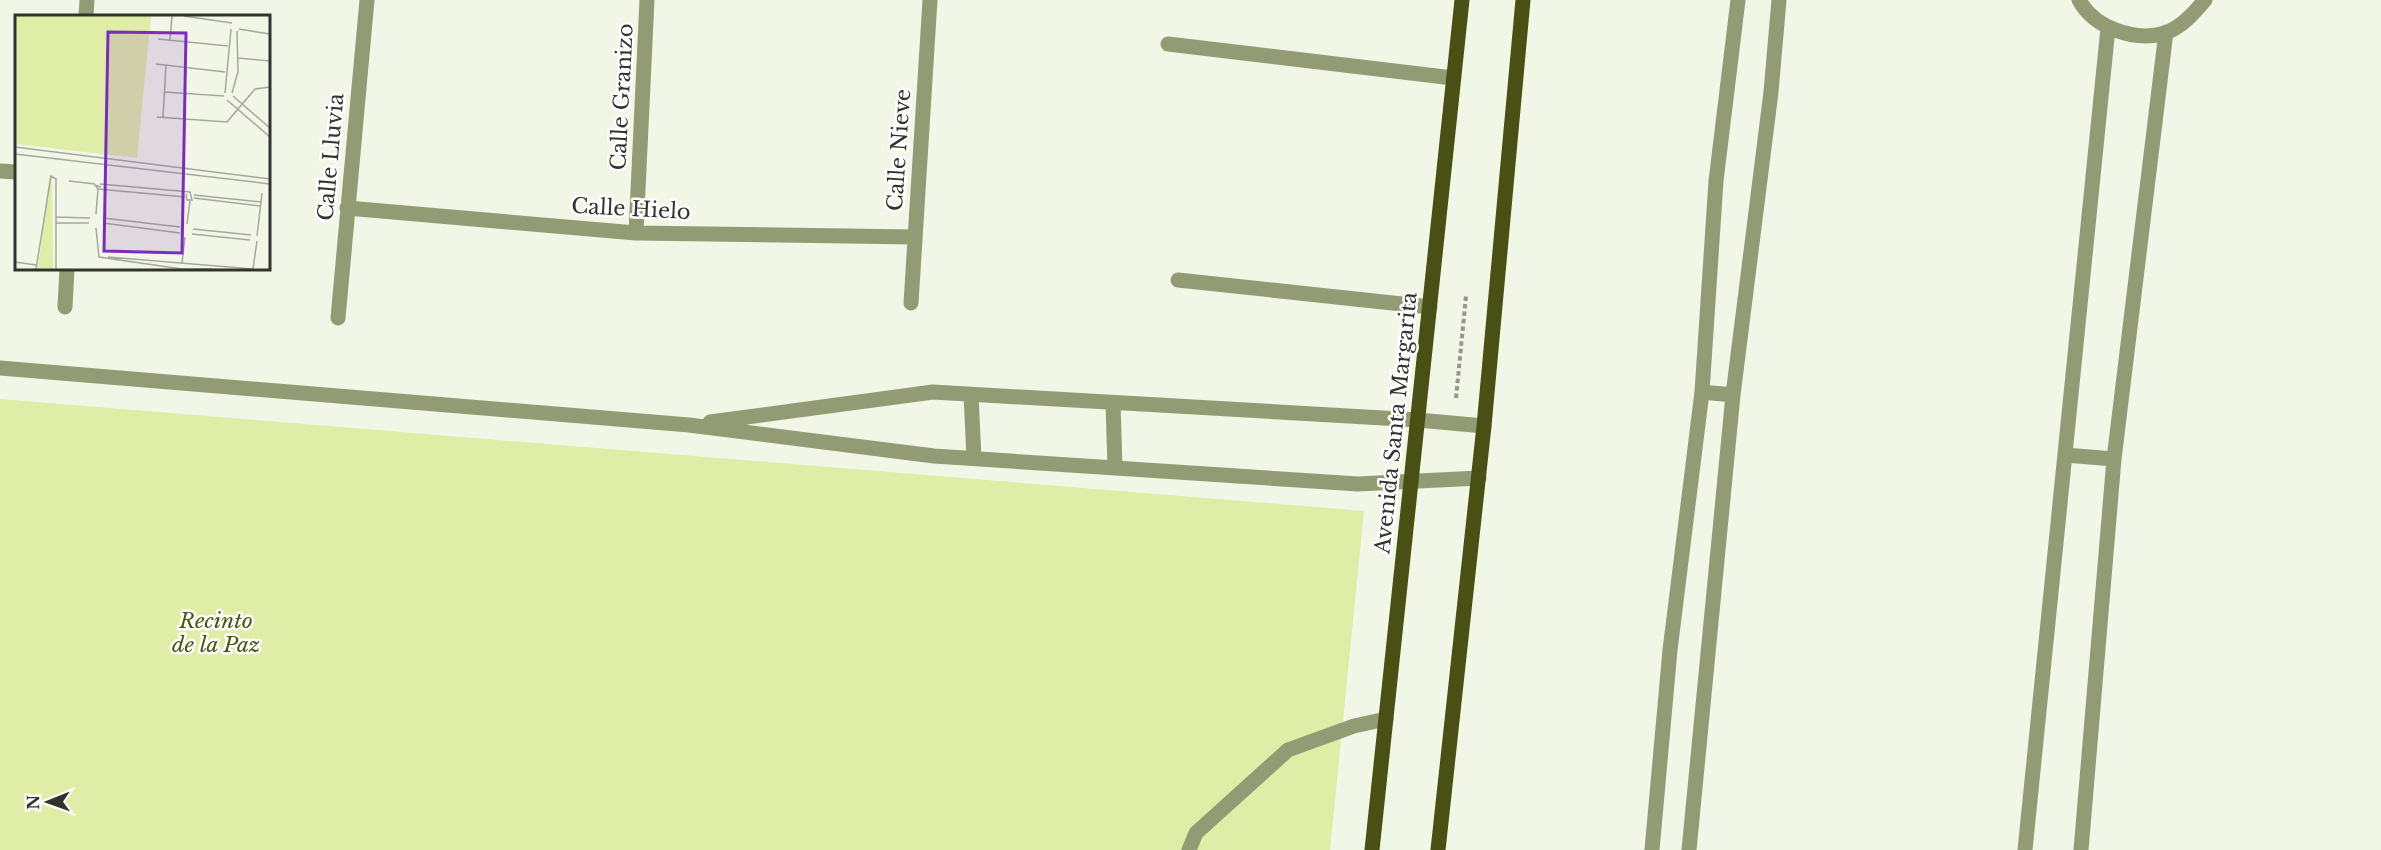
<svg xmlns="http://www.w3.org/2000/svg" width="2381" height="850" font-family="'Libre Baskerville',serif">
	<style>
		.green { fill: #dfeda6 }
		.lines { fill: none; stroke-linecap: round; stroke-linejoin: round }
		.path { stroke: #94978c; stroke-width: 4; stroke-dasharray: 4.5 3; stroke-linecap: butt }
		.minor { stroke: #939b74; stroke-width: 15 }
		.major { stroke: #485113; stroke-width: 15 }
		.labels { text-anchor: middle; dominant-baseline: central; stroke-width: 5; stroke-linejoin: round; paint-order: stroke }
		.street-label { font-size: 21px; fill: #32332d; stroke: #fff }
		.park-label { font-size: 21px; font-style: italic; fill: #4b550c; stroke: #fff }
		.inset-road { fill: none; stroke: #a5a89c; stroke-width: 1.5 }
		.view { fill: #7b2cbf; fill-opacity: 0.15; stroke: #7b2cbf; stroke-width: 3 }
		.inset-edge { fill: none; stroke: #32332d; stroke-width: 3 }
	</style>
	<rect width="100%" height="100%" fill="#f2f6e6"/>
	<path class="green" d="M0 399 1364 511 1330 850H0Z"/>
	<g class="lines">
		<path class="path" d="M1456 398 1466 296"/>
		<path class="minor" d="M2079 0C2094 28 2135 42 2165 33 2182 27 2194 13 2205 0
			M86 16 87 0
			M1168 44 1453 78
			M0 171 16 172
			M347 208 636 233 915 237
			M636 233 647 0
			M1178 280 1430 307
			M911 303 930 0
			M65 307 67 268
			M338 318 367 0
			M0 368 689 425 934 456 1358 484 1479 478
			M1702 392 1733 395
			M971 395 974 458
			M1113 403 1115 468
			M710 422 933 392 1418 420 1484 426
			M2065 455 2114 459
			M1189 850 1196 833 1288 750 1354 726 1386 719
			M1652 850 1670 650 1702 392 1716 181 1738 0
			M1689 850 1733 395 1771 92 1779 0
			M2025 850 2108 28
			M2081 850 2114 459 2166 32"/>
		<path class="major" d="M1372 850 1462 0
			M1438 850 1484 426 1523 0"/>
	</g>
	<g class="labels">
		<g class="street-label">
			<text transform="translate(622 97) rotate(-87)">Calle Granizo</text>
			<text transform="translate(899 150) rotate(-86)">Calle Nieve</text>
			<text transform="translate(331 157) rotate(-85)">Calle Lluvia</text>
			<text transform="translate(631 209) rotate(3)">Calle Hielo</text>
			<text transform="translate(1396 423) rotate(-84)">Avenida Santa Margarita</text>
		</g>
		<g class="park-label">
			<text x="216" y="621">Recinto<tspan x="216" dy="24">de la Paz</tspan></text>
		</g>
	</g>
	<g transform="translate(15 15)">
		<rect width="255" height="255" fill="#f2f6e6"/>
		<path d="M0 1H136L122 143 0 129ZM37 163 38 254H23L34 164Z" fill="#dfeda6"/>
		<path class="inset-road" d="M169 1 217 8M224 14 255 19M143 24 213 31M155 25 157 1M223 43 255 46M141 49 210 57M149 77 209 81M210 78 216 14M217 78 223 57 222 16M218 81 255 113M212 85 255 122M142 102 212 107 240 74 255 72M148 102 151 50M0 132 255 164M0 139 255 169M54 166 80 169M85 169 175 177 177 185H172L171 179M86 172 80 170 83 174 170 182M179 180 247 187M179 183 246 191M81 199 83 174M41 202 75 203M88 203 165 212M41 208H74M88 208 165 218M172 209 175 186M81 213 84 242 167 254H197M178 214 236 220M177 219 235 225M242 221 247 178M93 242 238 254 242 226M0 247 21 250M167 248 170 222M21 254 36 161 41 164V254"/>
		<path class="view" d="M93 17 171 18 167 238 89 236Z"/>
		<rect width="255" height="255" class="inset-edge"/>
	</g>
	<g transform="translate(48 802) rotate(269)" stroke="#ffffff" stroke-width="4.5" paint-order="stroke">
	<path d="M0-4.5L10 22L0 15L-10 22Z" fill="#32332d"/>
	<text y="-9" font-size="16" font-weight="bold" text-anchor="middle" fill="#32332d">N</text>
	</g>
</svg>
